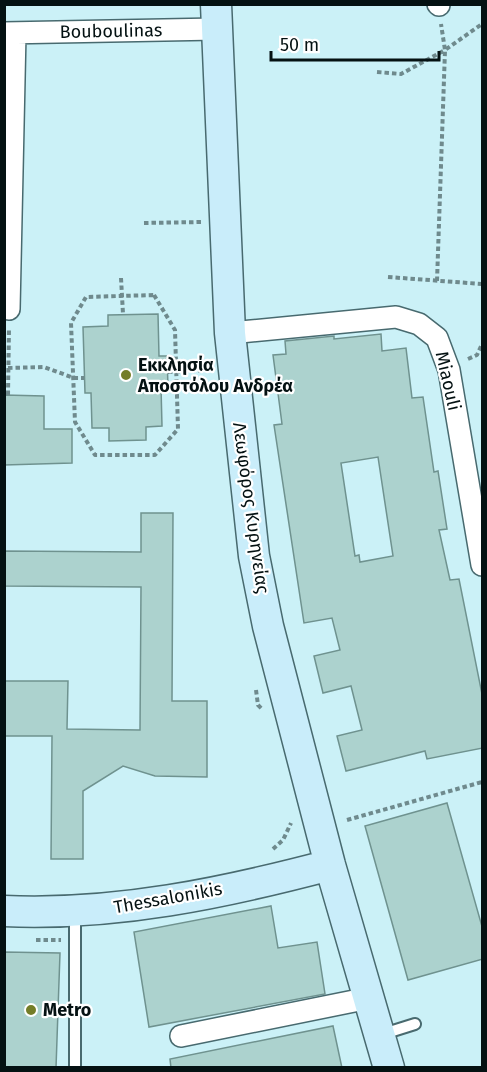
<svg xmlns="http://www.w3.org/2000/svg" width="487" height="1072" font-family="'Fira Sans',sans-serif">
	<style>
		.building { fill: #acd2ce; stroke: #6f928f; stroke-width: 1.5; fill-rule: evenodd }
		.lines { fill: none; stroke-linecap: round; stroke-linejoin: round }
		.service-casing { stroke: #486a6f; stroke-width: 14 }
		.minor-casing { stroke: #486a6f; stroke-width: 24 }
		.secondary-casing { stroke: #486a6f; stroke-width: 33 }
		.path { stroke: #6f8a8d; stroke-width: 4; stroke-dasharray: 4.5 3; stroke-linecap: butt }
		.service { stroke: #fff; stroke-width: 10 }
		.minor { stroke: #fff; stroke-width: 21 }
		.secondary { stroke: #c9edfa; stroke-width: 30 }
		.poi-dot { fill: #747d28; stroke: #fff; stroke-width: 2 }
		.labels { text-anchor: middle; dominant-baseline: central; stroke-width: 4.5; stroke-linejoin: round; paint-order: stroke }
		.street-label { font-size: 18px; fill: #041112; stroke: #fff }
		.poi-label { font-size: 18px; font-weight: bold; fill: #041112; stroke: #fff; text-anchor: start }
	</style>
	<rect width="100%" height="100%" fill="#cbf1f7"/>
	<path class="building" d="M158 314 159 356H167L168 387H161L162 426 146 427V440L109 441V428H92L91 393H85L83 327 108 326V315Z
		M381 334 382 351 406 348 412 398 423 397 434 472 438 471 447 529 439 530 450 580 459 579 483 699V748L427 759 425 751 346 771 337 736 362 730 351 686 323 693 314 656 340 650 332 618 304 623 274 425 282 424 273 355 286 354 285 341 334 336V339ZM378 457 393 556 360 562 359 555 355 556 341 463Z
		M4 395 44 396V429H72V463L4 465Z
		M141 513H173L172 701H207V777L155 776 123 766 83 791V859H51L52 736H4V681H68L67 729 140 730 141 587 4 586V551L141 552Z
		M447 803 483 930V959L408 980 365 826Z
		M271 906 278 948 317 942 325 994 149 1027 134 932Z
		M4 952 60 953 56 1068H4Z
		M333 1026 342 1068H171L170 1059Z"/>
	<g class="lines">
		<defs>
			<path id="service" d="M75 912V1068
				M380 1035 415 1024"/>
			<path id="minor" d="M438 4 439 5
				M4 33 217 29
				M9 309 15 33
				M230 333 396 317 419 324 437 338 449 370 482 565
				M181 1036 369 998"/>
			<path id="secondary" d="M216 4 230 333 254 556 268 626 330 865 389 1068
				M4 911C115 916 224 893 330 865"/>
		</defs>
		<use href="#service" class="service-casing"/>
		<use href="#minor" class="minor-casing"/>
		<use href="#secondary" class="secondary-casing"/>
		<path class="path" d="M377 72 401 74 445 50 441 24
			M144 223 201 222
			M388 277 482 284
			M121 278 123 314
			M437 281 445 50 482 24
			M154 295 175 330 178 429 155 455H95L75 422 71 323 86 297Z
			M468 359 477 355 482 344
			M8 368 44 367 74 378H84
			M168 372 210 370
			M8 395 9 328
			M256 690 258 705 263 710
			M347 820 482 782
			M273 849 283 840 291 823
			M36 940H61"/>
		<use href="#service" class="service"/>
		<use href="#minor" class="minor"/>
		<use href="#secondary" class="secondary"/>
	</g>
	<g class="poi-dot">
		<circle cx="126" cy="375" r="6"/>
		<circle cx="31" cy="1010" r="6"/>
	</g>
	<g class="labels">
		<g class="street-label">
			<text transform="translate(111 31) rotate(-1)">Bouboulinas</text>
			<text transform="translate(448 381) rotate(77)">Miaouli</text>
			<text transform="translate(251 508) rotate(82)">Λεωφόρος Κυρηνείας</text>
			<text transform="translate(168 898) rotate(-10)">Thessalonikis</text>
		</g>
		<g class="poi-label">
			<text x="138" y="365">Εκκλησία<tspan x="138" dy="21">Αποστόλου Ανδρέα</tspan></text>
			<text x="43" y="1010">Metro</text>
		</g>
	</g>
	<rect width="487" height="1072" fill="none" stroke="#041112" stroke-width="12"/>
	<path d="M271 51v9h168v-9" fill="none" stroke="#041112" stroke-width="3"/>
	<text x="280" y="51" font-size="18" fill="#041112" stroke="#ffffff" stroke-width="4.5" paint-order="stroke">50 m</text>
</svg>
